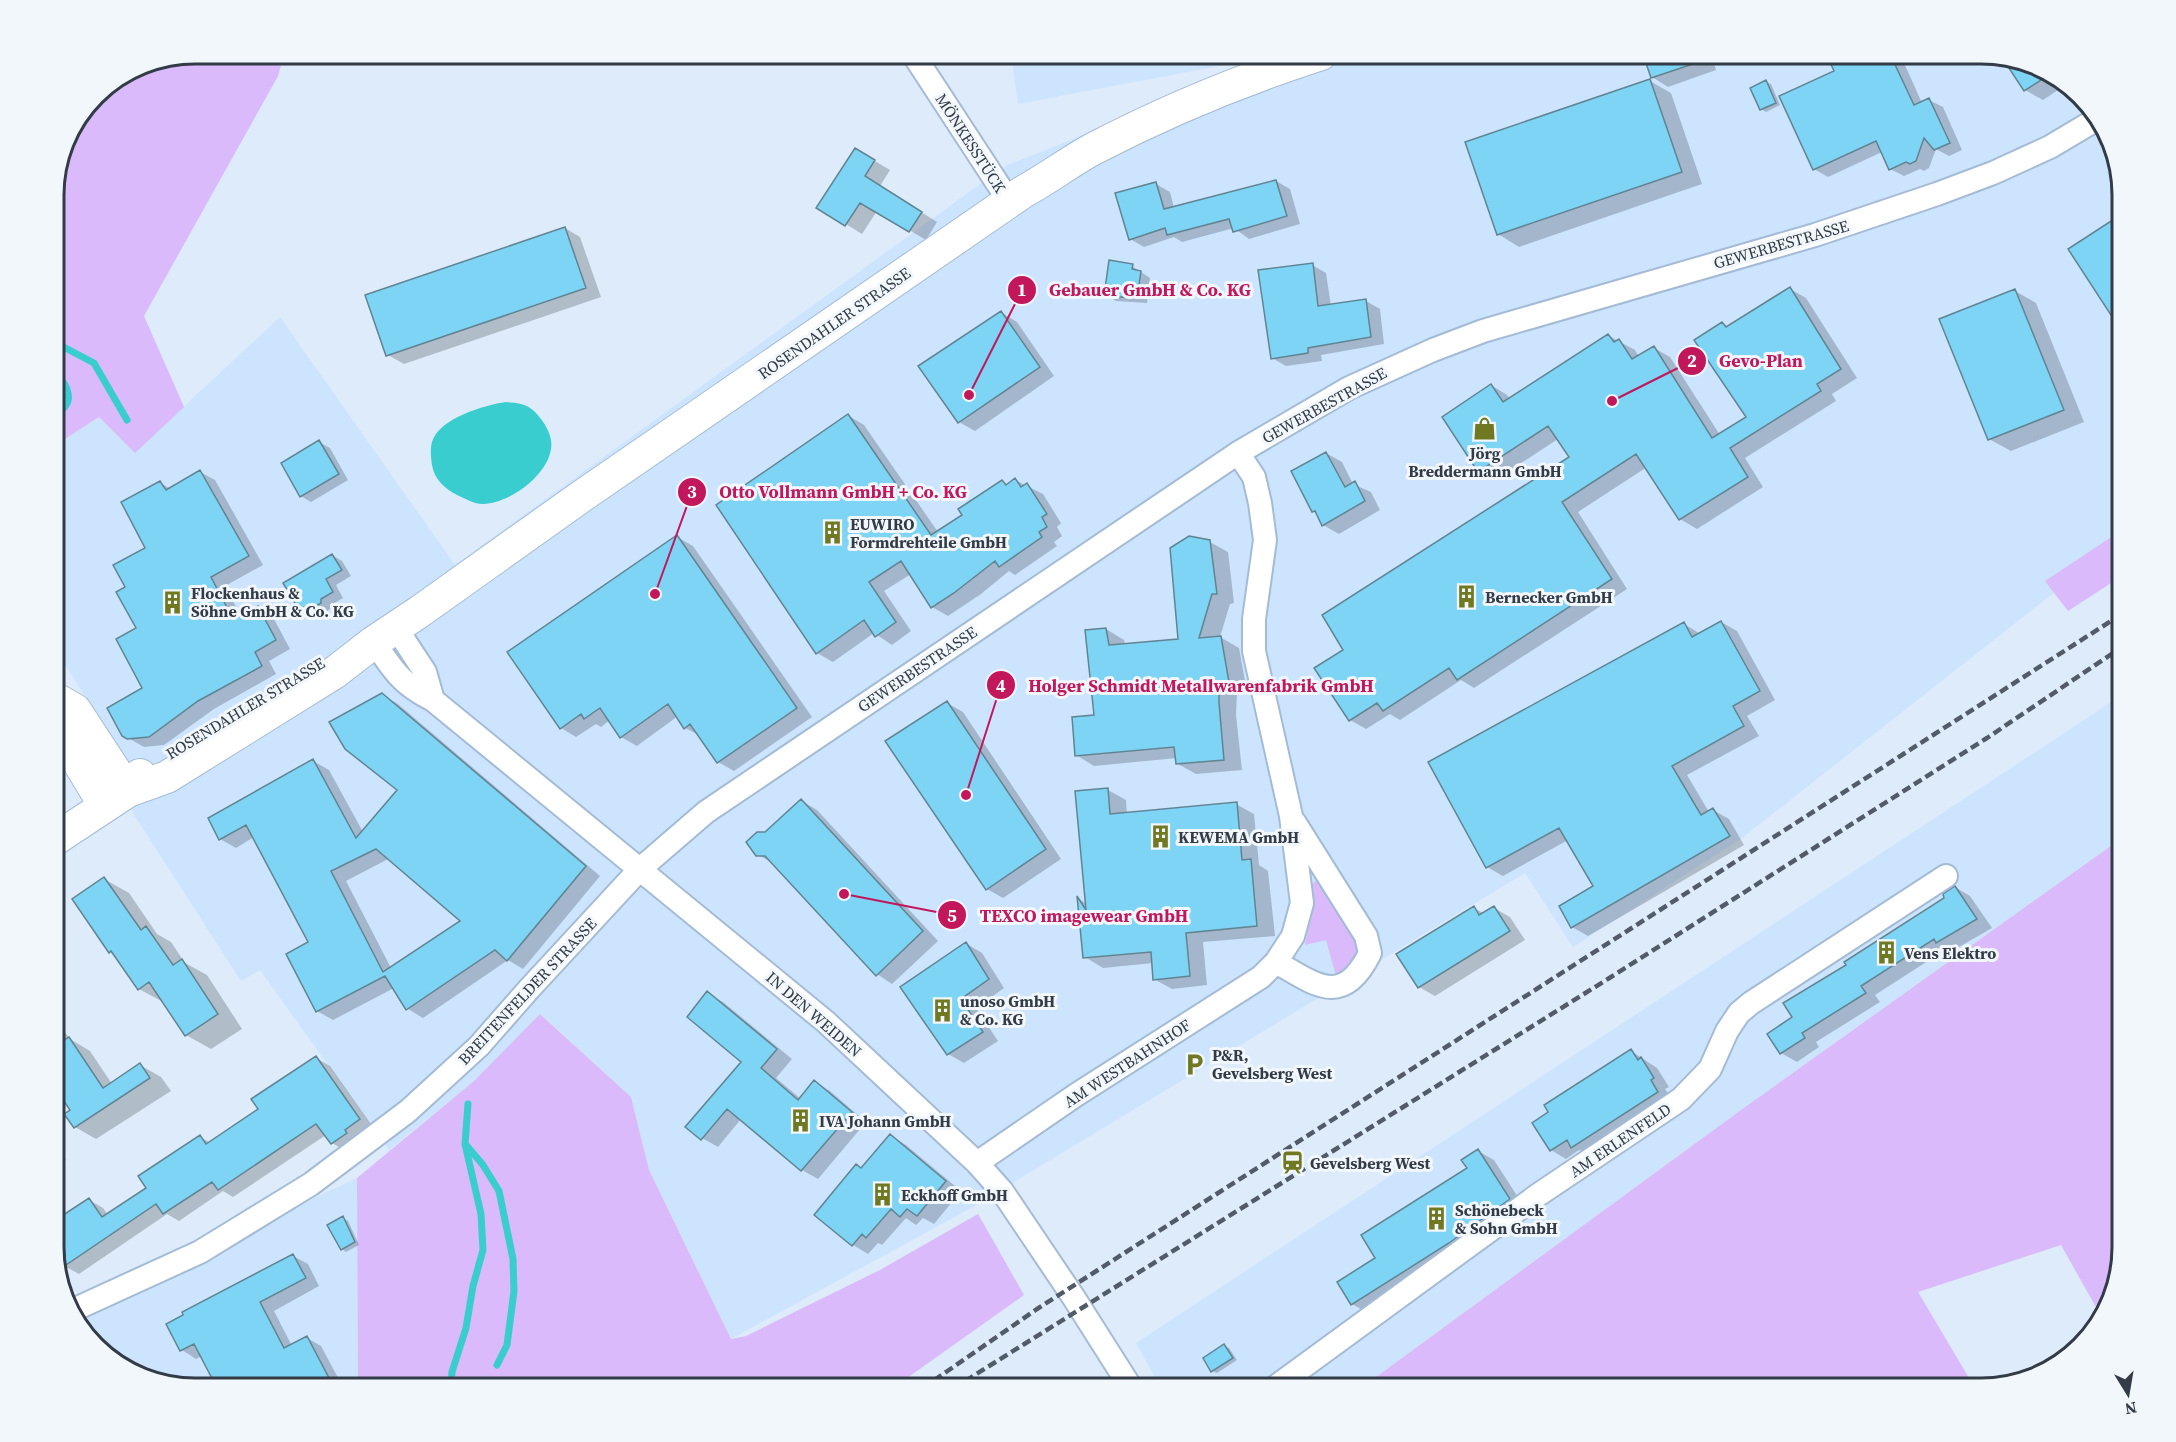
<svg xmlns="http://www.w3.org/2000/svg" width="2176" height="1442" font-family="'Source Serif 4',serif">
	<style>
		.built { fill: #cde4ff }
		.green { fill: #dabafb }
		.water { fill: #3acdd0 }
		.shadow { fill: #0003; fill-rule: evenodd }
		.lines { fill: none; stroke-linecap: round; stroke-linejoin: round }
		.stream { stroke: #3acdd0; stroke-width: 7 }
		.building { fill: #7dd4f4; stroke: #618492; stroke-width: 1.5; fill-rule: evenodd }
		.street-casing { stroke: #a4bbd6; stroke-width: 26 }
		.secondary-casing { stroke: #a4bbd6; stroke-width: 34 }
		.street { stroke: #fff; stroke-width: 22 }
		.secondary { stroke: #fff; stroke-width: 32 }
		.rail { stroke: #525b67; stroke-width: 4.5; stroke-dasharray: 9 4.5; stroke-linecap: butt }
		.labels { text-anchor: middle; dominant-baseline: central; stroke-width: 6; stroke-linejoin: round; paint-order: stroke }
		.street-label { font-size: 16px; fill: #323b46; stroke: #f2f7fc }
		.poi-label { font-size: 16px; font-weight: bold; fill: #323b46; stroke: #f2f7fc; text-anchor: start }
		.rim { fill: none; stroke: #323b46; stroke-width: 3 }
		.leader { fill: none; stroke: #c2185b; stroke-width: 2 }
		.callout-dot { fill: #c2185b; stroke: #f2f7fc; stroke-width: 2 }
		.mark-label { font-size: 18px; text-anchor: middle; font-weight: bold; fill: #fff }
		.callout-label { font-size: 18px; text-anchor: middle; font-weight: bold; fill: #c2185b; stroke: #f2f7fc; stroke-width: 6; stroke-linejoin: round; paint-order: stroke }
	</style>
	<rect width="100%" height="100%" fill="#ddebfb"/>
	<path class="built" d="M1011 54H1283L1018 104Z
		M1288 54H1980L2059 78 2103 125 2122 195V548L2051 595 1742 838 1573 947 1525 873 971 1208 731 1339 649 1170 631 1097 541 1014 474 1081 389 1150 260 970 241 981 133 813 123 756 57 652 54 640V446L99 417 135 452 280 317 455 565 1005 166Z
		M2122 695V838L1741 1110 1361 1388H1161L1136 1343Z
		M357 1178 358 1388H196L117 1364 73 1317 71 1311Z"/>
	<path class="green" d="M196 54H284L278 76 144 316 184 407 135 453 99 417 54 446V187L65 141 96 95 142 65Z
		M2122 530V576L2068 611 2045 581Z
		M2122 838V1247L2101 1316 2061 1245 1918 1292 1975 1388H1361L1741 1110Z
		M1318 880 1356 938 1359 952 1352 970 1336 976 1326 940 1305 945 1312 909 1313 883Z
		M540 1014 631 1097 649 1170 731 1339 746 1336 880 1270 978 1214 1024 1295 893 1388H358L357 1178 474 1081Z"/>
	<path class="water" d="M54 368C65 375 78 394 69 407 66 412 59 417 54 421Z
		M506 402C523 403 531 405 541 419 547 427 553 438 551 449 547 476 510 503 483 504 474 504 466 499 457 495 445 489 434 479 432 465 431 458 430 449 432 442 439 418 485 405 506 402Z"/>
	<path class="shadow" d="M1711 54 1716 70 1668 87 1652 77Z
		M1827 54H1900L1922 103 1929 100 1943 107 1962 150 1949 156 1936 149 1929 168 1924 171 1920 169 1904 176 1890 169 1882 152 1828 177 1814 169 1836 72Z
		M2007 62 2059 78 2084 105 2065 95 2061 88 2043 100 2025 90Z
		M1650 81 1671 93 1702 184 1519 247 1498 234Z
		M1766 82 1771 84 1780 105 1766 112 1761 109Z
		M856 150 890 170 880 186 937 222 926 240 877 211 862 234 818 207Z
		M1276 181 1290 189 1300 224 1249 239 1234 228 1182 242 1174 237 1144 247 1130 239 1156 184 1170 192 1174 208Z
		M565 228 580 237 601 297 404 364 388 355Z
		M1312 265 1326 273 1331 306 1366 301 1380 309 1384 344 1321 355 1322 361 1286 366 1272 358Z
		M1132 266 1150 278 1147 303 1116 301 1106 295Z
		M1790 289 1806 298 1857 378 1832 394 1836 401 1745 458 1763 487 1697 529 1680 519 1647 467 1578 512 1627 589 1474 688 1461 680 1400 720 1390 714 1366 729 1350 720 1345 650 1571 458 1558 439 1495 480 1479 471 1491 385 1507 395 1510 399 1609 336 1635 350 1639 357 1654 348 1670 357 1720 435 1748 418 1722 324 1729 327Z
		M2015 291 2036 303 2084 422 2011 451 1989 439Z
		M1002 313 1017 322 1054 376 975 431 959 422 921 367Z
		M849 416 864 425 938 532 964 515 1002 481 1008 485 1015 480 1043 494 1061 523 1057 527 1062 536 1054 542 1057 546 1015 575 1009 571 981 594 948 616 932 607 911 574 884 591 911 631 892 645 874 633 833 662 817 653Z
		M319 442 330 448 348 480 311 502 301 496Z
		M1326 453 1342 462 1353 484 1371 492 1380 510 1339 534 1323 525 1319 514 1313 511Z
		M200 472 215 480 263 565 225 586 241 616 257 608 273 617 290 649 269 661 276 674 214 709 164 745 144 747 123 735 144 688 138 629 128 588 147 548 160 483 171 489Z
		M677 537 693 546 812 717 734 771 718 762 701 736 685 728 678 716 637 746 621 737 610 720 601 727 596 724 576 737 561 728Z
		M1210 542 1228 552 1234 603 1230 604 1220 637 1239 648 1247 692 1237 693 1236 715 1242 770 1196 774 1178 764 1177 758 1094 766 1076 755 1096 716 1106 629 1124 640 1125 645 1180 641Z
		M332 555 342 561 351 576 336 585 343 598 331 605V608L326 612 316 611 311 615 301 609Z
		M1721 622 1737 631 1775 700 1747 716 1759 736 1687 775 1709 812 1713 810 1729 819 1744 845 1588 936 1572 927 1595 887 1568 840 1503 876 1487 867 1684 624 1699 633Z
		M382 695 398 704 600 876 523 969 508 960 423 1018 408 1009 394 988 333 1020 317 1011 288 955 310 943 254 837 236 848 220 839 313 761 329 770 363 832 399 790ZM390 858 463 921 391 968 346 881Z
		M947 703 963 712 1061 859 1003 898 987 889Z
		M1108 790 1126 800 1127 814 1236 804 1254 814 1259 865 1268 871 1275 936 1203 942 1207 985 1172 989 1154 979 1153 963 1103 968 1085 957 1079 899 1087 904Z
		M802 801 817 810 938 941 892 984 877 974 774 864 757 854 765 834Z
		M104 879 129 893 157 934 171 942 185 963 207 975 242 1029 211 1049 186 1035 165 1003 139 989 116 955 110 952Z
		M1955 887 1970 896 1992 928 1952 951 1948 948 1875 995 1880 1002 1816 1042 1819 1047 1797 1062 1781 1053 1794 1018 1848 965 1946 898Z
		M1474 908 1485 914 1494 908 1510 917 1525 940 1435 996 1419 987Z
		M967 944 982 953 1004 988 976 1008 998 1041 964 1063 948 1054Z
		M707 993 723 1002 792 1059 776 1078 801 1099 815 1082 830 1091 866 1122 818 1179 802 1170 741 1119 718 1147 702 1138 743 1062Z
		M54 1017 70 1039 90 1051 112 1084 140 1065 161 1077 171 1091 96 1139 75 1127 73 1111 54 1084Z
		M1631 1051 1657 1068 1669 1087 1665 1089 1673 1101 1588 1155 1579 1150 1566 1159 1551 1150Z
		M316 1058 330 1066 373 1127 346 1151 332 1143 326 1135 233 1197 223 1191 179 1221 167 1214 79 1274 66 1267 59 1272 54 1255V1220L56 1221 89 1200 103 1208 108 1215 148 1188 200 1137 211 1143 260 1110Z
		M891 1136 906 1145 961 1191 934 1224 923 1218 916 1225 906 1218 882 1245 878 1243 868 1254 853 1245 816 1215 862 1169Z
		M54 1145 66 1160 54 1168Z
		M1478 1151 1494 1160 1525 1208 1368 1313 1352 1304 1378 1258 1469 1169Z
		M343 1218 348 1221 359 1245 346 1252 342 1249Z
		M293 1256 308 1264 319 1286 274 1311 292 1346 307 1338 321 1346 343 1387 219 1388 202 1356 196 1359 182 1350Z
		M1224 1346 1229 1348 1237 1360 1217 1373 1212 1371Z
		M107 1350 120 1358 124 1366 117 1364 105 1351Z"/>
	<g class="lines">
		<path class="stream" d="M54 342 94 363 127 420
			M467 1146 483 1165 499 1191 513 1259 514 1291 507 1345 497 1365
			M451 1388 452 1372 466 1328 473 1286 483 1250 481 1214 465 1144 468 1104"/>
	</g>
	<path class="building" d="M1643 54H1714V57L1651 78Z
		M1826 54H1890L1914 105 1929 98 1950 143 1934 150 1924 138 1916 161 1910 164 1906 162 1889 170 1876 141 1813 170 1779 96 1834 71Z
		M2005 62 2020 66 2049 75 2024 91Z
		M1650 79 1682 172 1497 235 1465 142Z
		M1766 80 1776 103 1760 110 1750 88Z
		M855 148 875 160 865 176 922 212 909 232 860 203 845 226 816 208Z
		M1276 180 1287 216 1233 232 1229 219 1167 235 1165 228 1129 240 1115 193 1156 182 1164 209Z
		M2122 214V332L2068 249Z
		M565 227 586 288 386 356 365 295Z
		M1109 260 1133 264 1132 269 1141 271 1137 298 1104 296Z
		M1313 263 1318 306 1366 299 1371 337 1308 348V353L1271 359 1258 270Z
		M1790 287 1841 369 1817 384 1821 391 1730 448 1748 477 1679 520 1636 454 1562 502 1612 579 1457 680 1449 668 1383 711 1377 703 1349 721 1314 668 1343 650 1322 615 1569 457 1548 426 1478 472 1442 417 1491 384 1503 402 1608 334 1614 342 1619 339 1632 359 1654 346 1712 438 1746 417 1694 340 1722 322 1726 327Z
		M2015 289 2064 410 1988 440 1939 319Z
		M1001 311 1040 367 958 423 918 366Z
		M848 414 931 535 962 515 958 509 1002 480 1006 485 1015 478 1021 487 1027 483 1047 514 1042 517 1047 527 1039 532 1042 537 999 567 995 561 954 593 931 608 901 561 869 582 896 622 875 637 864 620 816 654 716 505Z
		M319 440 339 474 300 497 281 463Z
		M1326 452 1345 487 1355 481 1365 501 1322 526 1315 511 1312 512 1291 471Z
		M200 470 249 556 211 577 233 619 258 606 276 640 255 652 262 666 198 701 149 737 127 739 122 736 107 708 142 688 116 639 136 628 116 592 125 587 113 565 145 548 121 502 160 481 166 490Z
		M677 535 797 708 717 763 690 724 684 729 668 704 620 738 600 708 584 719 581 714 560 729 507 652Z
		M1189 536 1210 540 1217 594H1212L1199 638 1221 636 1229 682 1219 683V703L1224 760 1176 764 1174 747 1075 756 1072 717 1094 715 1085 630 1106 628 1109 645 1178 639 1170 548Z
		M332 554 342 570 326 579 333 592 321 599V603L314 607 311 606 307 608 306 606 299 610 283 583Z
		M1721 621 1760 691 1733 706 1744 726 1672 766 1701 815 1713 808 1730 836 1571 928 1559 906 1593 886 1559 828 1486 868 1428 762 1684 622 1692 637Z
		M382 693 586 866 507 961 495 950 406 1010 385 976 316 1012 286 954 308 942 246 825 219 840 208 818 313 759 356 838 397 790 345 749 329 722ZM376 849 460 921 383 972 331 871Z
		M947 701 1046 849 986 890 885 741Z
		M1108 788 1110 814 1237 802 1242 860 1251 859 1257 926 1186 933 1190 976 1153 980 1151 952 1083 958 1077 896 1086 910 1075 791Z
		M801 799 923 931 876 976 765 856H756L746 842 757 832H765Z
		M104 877 141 930 146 926 173 965 182 959 218 1014 185 1036 149 982 138 990 111 951 109 953 72 899Z
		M1955 886 1977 919 1936 943 1934 939 1861 986 1866 993 1802 1033 1805 1038 1780 1054 1767 1034 1792 1017 1783 1003 1846 965 1844 962 1944 898 1943 894Z
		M1474 906 1479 915 1494 906 1510 931 1418 988 1396 954Z
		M966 942 989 979 961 999 983 1032 947 1055 900 987Z
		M707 991 777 1049 761 1068 798 1100 814 1080 852 1112 801 1171 727 1109 701 1140 685 1127 741 1062 687 1017Z
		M69 1037 103 1088 140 1063 150 1078 74 1128 64 1114 70 1110 54 1087V1047Z
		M1631 1049 1638 1060 1641 1057 1654 1078 1651 1080 1658 1092 1571 1148 1567 1140 1550 1151 1532 1123 1548 1112 1544 1105Z
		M316 1056 360 1119 345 1130 347 1133 331 1144 316 1124 218 1190 212 1182 163 1214 156 1204 63 1267 54 1253V1221L89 1198 102 1217 146 1188 138 1176 200 1135 206 1144 258 1109 251 1099Z
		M890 1134 946 1181 917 1216 907 1209 900 1217 891 1209 866 1238 862 1234 852 1246 814 1215 856 1164 861 1168Z
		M1478 1149 1510 1199 1449 1243 1351 1305 1337 1282 1375 1258 1361 1235 1467 1168 1461 1160Z
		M343 1216 355 1242 341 1250 327 1225Z
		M293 1254 306 1278 260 1302 284 1348 307 1336 329 1378 310 1388H301L297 1381 284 1388H271L268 1382 257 1388H217L194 1344 180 1351 166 1324 183 1315 182 1312Z
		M1224 1344 1233 1358 1211 1372 1203 1358Z"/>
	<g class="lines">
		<defs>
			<path id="street" d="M913 54 1009 201
				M396 628 425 672 433 700
				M374 642C394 671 401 684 433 700L826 1022 977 1163 1002 1191 1074 1298 1131 1388
				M1276 962C1316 985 1343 1008 1370 953L1366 936 1295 823
				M977 1163 1076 1095 1261 977 1276 962 1293 936 1302 903 1291 816 1254 651V619L1265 540 1260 503 1254 477 1238 453
				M71 1311 200 1252 311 1184 408 1111 479 1046 529 989 640 869 706 812 1238 453 1349 388 1433 350 1483 331 1815 235 1937 194 1993 173 2050 147 2097 119
				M1274 1388 1538 1195 1681 1099 1710 1069 1727 1031 1739 1013 1751 1003 1946 876"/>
			<path id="secondary" d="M54 698 75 710 128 791
				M54 716 55 723 105 806
				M128 791 167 777 334 673 374 642 419 612 582 496 1023 192C1047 179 1069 162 1093 149 1166 111 1244 79 1321 54
				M54 840 128 791 140 775"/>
		</defs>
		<use href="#street" class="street-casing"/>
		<use href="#secondary" class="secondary-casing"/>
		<use href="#street" class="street"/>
		<use href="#secondary" class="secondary"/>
		<path class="rail" d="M923 1388 1037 1309 2122 614
			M954 1388 1611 977 1987 738 2122 647"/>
	</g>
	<defs>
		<symbol id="shop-bare" viewBox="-9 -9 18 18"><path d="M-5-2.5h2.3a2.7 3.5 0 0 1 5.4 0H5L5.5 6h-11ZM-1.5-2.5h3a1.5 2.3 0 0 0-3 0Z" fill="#707822" stroke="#f2f7fc" stroke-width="2.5" paint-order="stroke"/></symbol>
		<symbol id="building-bare" viewBox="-9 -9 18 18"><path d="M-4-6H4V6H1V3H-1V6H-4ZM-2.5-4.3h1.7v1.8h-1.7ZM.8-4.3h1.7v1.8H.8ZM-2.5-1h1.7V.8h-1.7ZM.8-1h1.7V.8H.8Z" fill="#707822" stroke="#f2f7fc" stroke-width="2.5" paint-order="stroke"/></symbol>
		<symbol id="parking-bare" viewBox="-9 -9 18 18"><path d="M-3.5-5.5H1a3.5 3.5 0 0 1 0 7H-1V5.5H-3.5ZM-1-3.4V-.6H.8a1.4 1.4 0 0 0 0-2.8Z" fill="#707822" stroke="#f2f7fc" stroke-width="2.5" paint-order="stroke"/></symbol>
		<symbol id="station-bare" viewBox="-9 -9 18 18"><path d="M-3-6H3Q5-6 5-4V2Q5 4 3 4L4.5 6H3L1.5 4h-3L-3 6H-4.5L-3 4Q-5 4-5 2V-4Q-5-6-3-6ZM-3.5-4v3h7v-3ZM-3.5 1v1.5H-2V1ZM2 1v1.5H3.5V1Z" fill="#707822" stroke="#f2f7fc" stroke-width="2.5" paint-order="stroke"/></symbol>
	</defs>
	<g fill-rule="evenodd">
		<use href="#shop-bare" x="1468" y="412" width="33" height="33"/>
		<use href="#building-bare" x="816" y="516" width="33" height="33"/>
		<use href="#building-bare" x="1450" y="580" width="33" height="33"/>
		<use href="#building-bare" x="156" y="586" width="33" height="33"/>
		<use href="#building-bare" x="1144" y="820" width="33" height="33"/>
		<use href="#building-bare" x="1870" y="936" width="33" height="33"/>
		<use href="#building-bare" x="926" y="994" width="33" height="33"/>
		<use href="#parking-bare" x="1178" y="1048" width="33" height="33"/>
		<use href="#building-bare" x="784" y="1104" width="33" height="33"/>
		<use href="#station-bare" x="1276" y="1146" width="33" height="33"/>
		<use href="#building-bare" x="866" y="1178" width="33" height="33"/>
		<use href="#building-bare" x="1420" y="1202" width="33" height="33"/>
	</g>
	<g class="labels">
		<g class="street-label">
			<text transform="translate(971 143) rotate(57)">MÖNKESSTÜCK</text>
			<text transform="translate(1781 244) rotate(-16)">GEWERBESTRASSE</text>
			<text transform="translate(834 323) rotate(-35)">ROSENDAHLER STRASSE</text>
			<text transform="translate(1324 405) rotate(-29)">GEWERBESTRASSE</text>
			<text transform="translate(917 669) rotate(-34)">GEWERBESTRASSE</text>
			<text transform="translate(245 708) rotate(-31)">ROSENDAHLER STRASSE</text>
			<text transform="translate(527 991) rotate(-47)">BREITENFELDER STRASSE</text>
			<text transform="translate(814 1014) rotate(41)">IN DEN WEIDEN</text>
			<text transform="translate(1127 1063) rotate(-33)">AM WESTBAHNHOF</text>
			<text transform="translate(1620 1140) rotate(-34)">AM ERLENFELD</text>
		</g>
		<g class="poi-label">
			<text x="1485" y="453" text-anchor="middle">Jörg<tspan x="1485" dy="18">Breddermann GmbH</tspan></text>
			<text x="850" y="524">EUWIRO<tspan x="850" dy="18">Formdrehteile GmbH</tspan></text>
			<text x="191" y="593">Flockenhaus &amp;<tspan x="191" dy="18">Söhne GmbH &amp; Co. KG</tspan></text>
			<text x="1485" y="597">Bernecker GmbH</text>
			<text x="1178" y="837">KEWEMA GmbH</text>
			<text x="1904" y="953">Vens Elektro</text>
			<text x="960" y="1001">unoso GmbH<tspan x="960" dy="18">&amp; Co. KG</tspan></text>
			<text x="1212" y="1055">P&amp;R,<tspan x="1212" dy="18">Gevelsberg West</tspan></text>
			<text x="819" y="1121">IVA Johann GmbH</text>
			<text x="1310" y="1163">Gevelsberg West</text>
			<text x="901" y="1195">Eckhoff GmbH</text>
			<text x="1455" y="1210">Schönebeck<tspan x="1455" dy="18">&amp; Sohn GmbH</tspan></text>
		</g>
	</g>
	<path d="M0 0H2176V1442H0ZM195 64H1981A131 131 0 0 1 2112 195V1247A131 131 0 0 1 1981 1378H195A131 131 0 0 1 64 1247V195A131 131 0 0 1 195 64Z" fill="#f2f7fc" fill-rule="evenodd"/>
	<path class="rim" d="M195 64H1981A131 131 0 0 1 2112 195V1247A131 131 0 0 1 1981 1378H195A131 131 0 0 1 64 1247V195A131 131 0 0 1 195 64Z"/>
	<path class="leader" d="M969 395L1022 290M1612 401L1692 361M655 594L692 492M966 795L1001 685M844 894L952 915"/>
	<g class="callout-dot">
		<circle cx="969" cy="395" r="6"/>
		<circle cx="1612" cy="401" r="6"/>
		<circle cx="655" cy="594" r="6"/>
		<circle cx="966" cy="795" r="6"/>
		<circle cx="844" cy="894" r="6"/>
		<circle cx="1022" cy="290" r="15"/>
		<circle cx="1692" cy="361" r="15"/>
		<circle cx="692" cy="492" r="15"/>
		<circle cx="1001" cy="685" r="15"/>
		<circle cx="952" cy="915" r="15"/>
	</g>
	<g class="mark-label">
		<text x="1022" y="296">1</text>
		<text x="1692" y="367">2</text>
		<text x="692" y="498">3</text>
		<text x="1001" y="692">4</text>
		<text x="952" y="922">5</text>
	</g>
	<g class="callout-label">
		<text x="1150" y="296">Gebauer GmbH &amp; Co. KG</text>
		<text x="1761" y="367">Gevo-Plan</text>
		<text x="843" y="498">Otto Vollmann GmbH + Co. KG</text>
		<text x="1201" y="692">Holger Schmidt Metallwarenfabrik GmbH</text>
		<text x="1084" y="922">TEXCO imagewear GmbH</text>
	</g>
	<g transform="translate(2128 1394) rotate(169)" stroke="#f2f7fc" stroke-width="4.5" paint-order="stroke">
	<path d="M0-4.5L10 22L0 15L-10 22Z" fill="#323b46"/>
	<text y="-9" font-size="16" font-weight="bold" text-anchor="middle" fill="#323b46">N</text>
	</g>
</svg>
